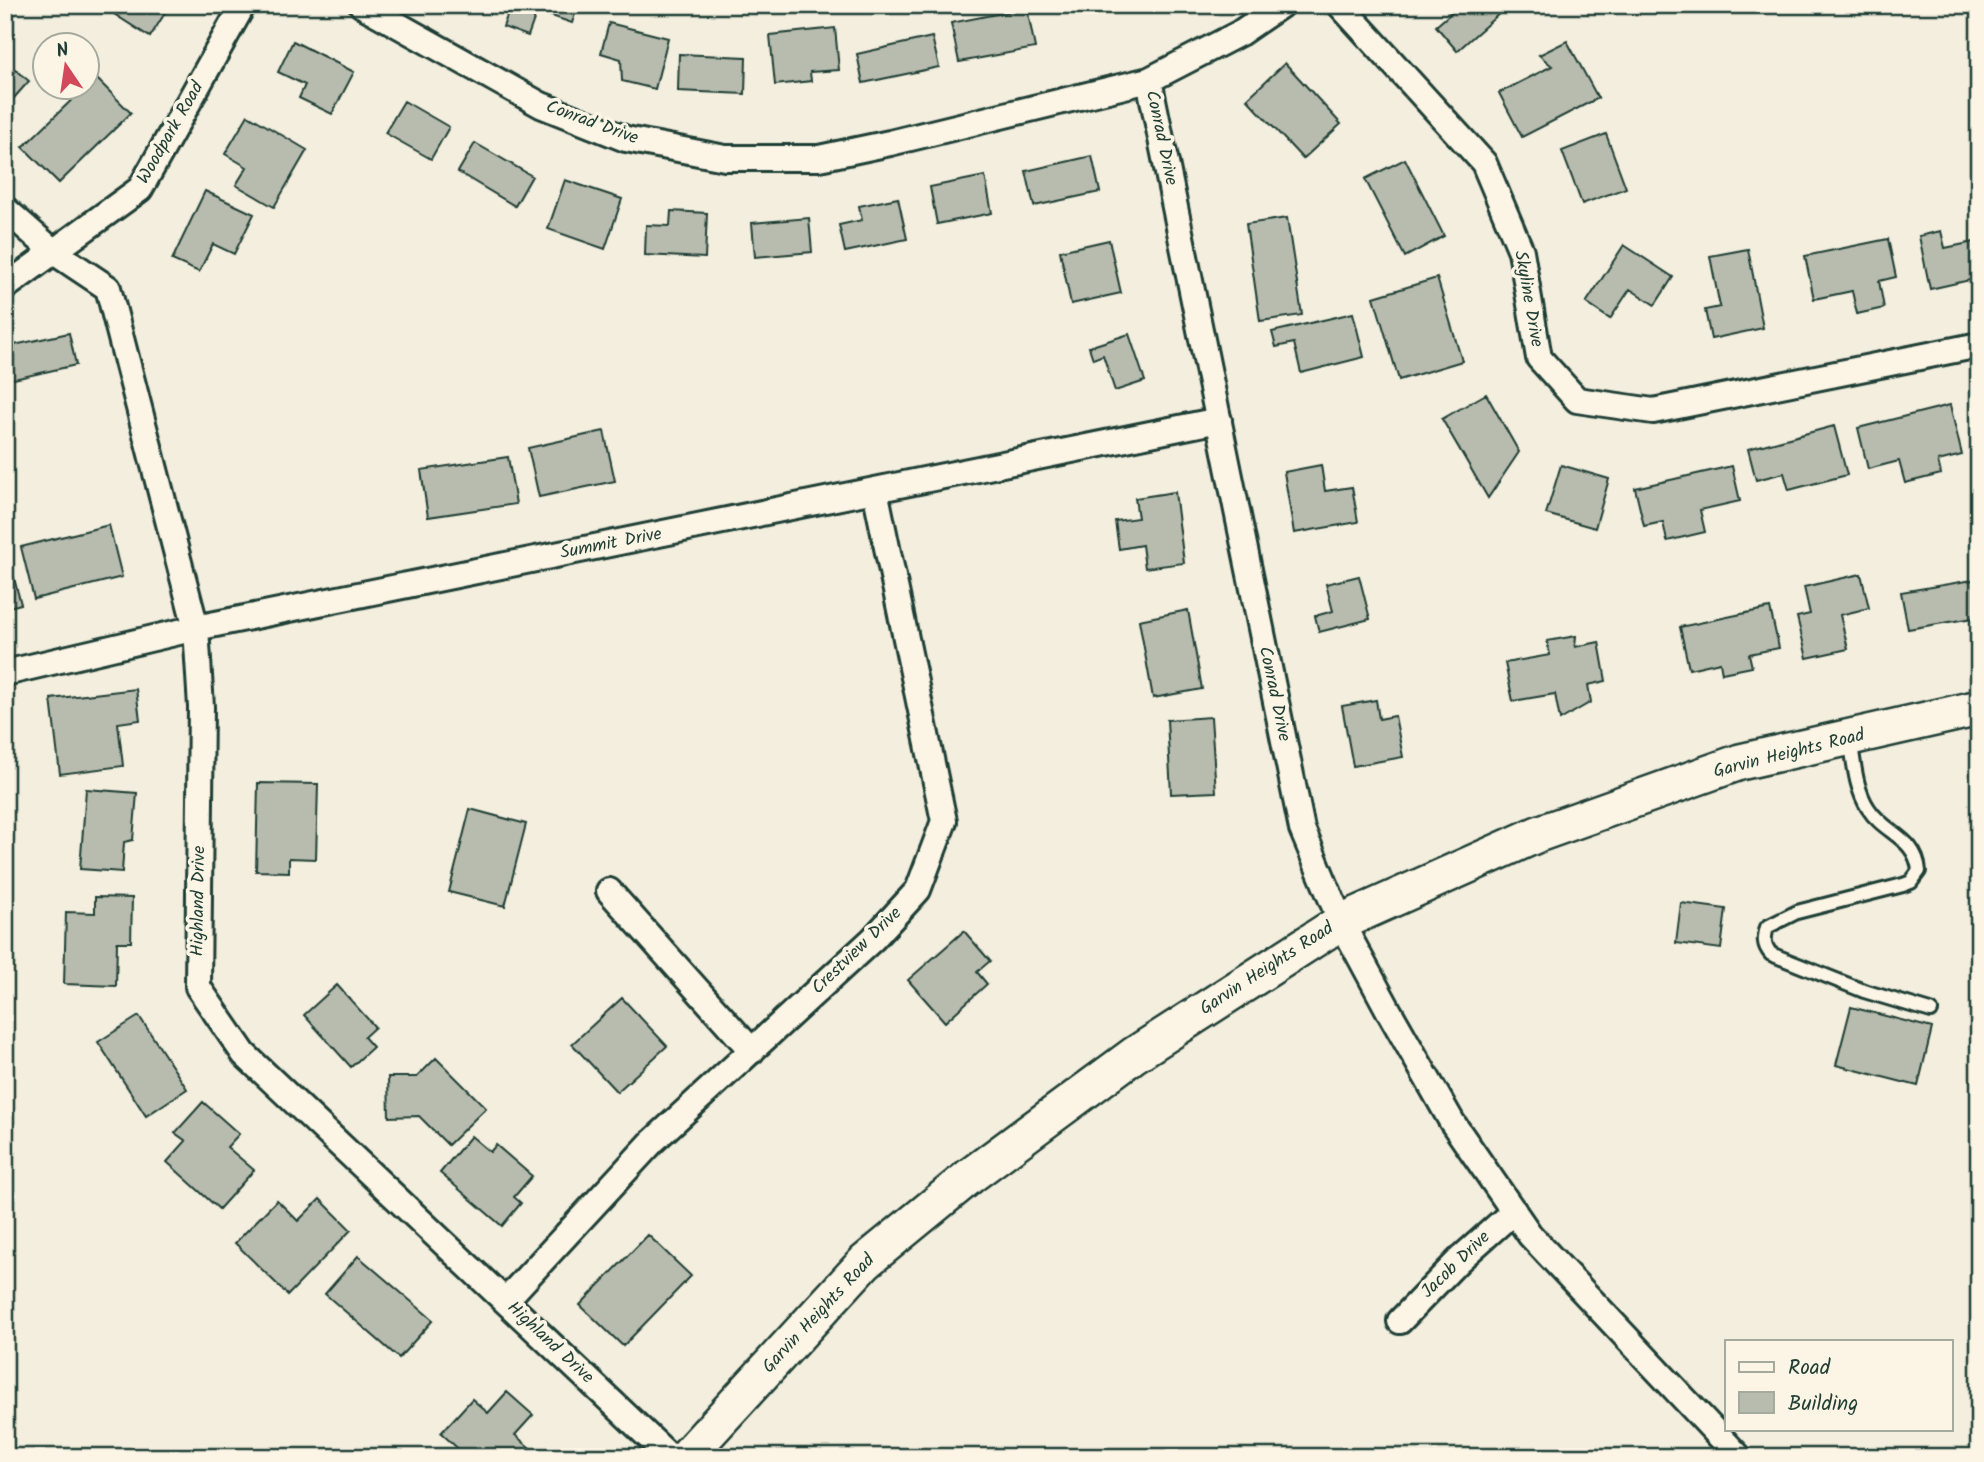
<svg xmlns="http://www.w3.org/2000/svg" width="1984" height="1462" font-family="Kalam,sans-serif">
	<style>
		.building { fill: #b8bcae; stroke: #1f3d34; stroke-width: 2 }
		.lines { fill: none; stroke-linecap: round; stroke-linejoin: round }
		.lane-casing { stroke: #1f3d34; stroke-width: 18 }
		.street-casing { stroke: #1f3d34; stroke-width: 30 }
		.secondary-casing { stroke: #1f3d34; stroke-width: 40 }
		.lane { stroke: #fcf5e5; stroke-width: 12 }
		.street { stroke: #fcf5e5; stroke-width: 24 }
		.secondary { stroke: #fcf5e5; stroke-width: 35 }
		.labels { text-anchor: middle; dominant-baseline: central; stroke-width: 7; stroke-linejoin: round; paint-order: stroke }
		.street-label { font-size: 18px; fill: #1f3d34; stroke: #fcf5e5 }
	</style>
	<rect width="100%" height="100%" fill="#f3eede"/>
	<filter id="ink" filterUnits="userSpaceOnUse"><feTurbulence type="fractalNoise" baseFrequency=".0143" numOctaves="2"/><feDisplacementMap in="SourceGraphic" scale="14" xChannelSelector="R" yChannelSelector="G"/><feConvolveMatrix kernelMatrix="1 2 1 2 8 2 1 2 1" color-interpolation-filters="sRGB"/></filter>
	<g filter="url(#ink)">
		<path class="building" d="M100 5H170L150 37Z
			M511 5H578L572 23 537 11 528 36 503 27Z
			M1439 5H1509L1457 51 1436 26 1451 13Z
			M1027 8 1035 48 959 62 951 23Z
			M609 23 668 38 655 89 622 81 621 59 601 53Z
			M835 28 839 70 810 72 811 81 775 85 770 35Z
			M932 37 939 67 863 83 857 54Z
			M293 41 354 72 332 114 299 98 305 85 278 72Z
			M1567 41 1598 98 1522 137 1499 93 1552 66 1539 55Z
			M679 54 746 57 745 94 678 91Z
			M5 61 29 81 5 108Z
			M1285 63 1341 124 1303 159 1247 99Z
			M95 77 131 113 59 183 23 147 84 88H88V84Z
			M404 101 449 127 431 159 385 133Z
			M248 115 307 150 274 207 236 185 247 167 225 154Z
			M1606 134 1626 188 1582 204 1562 151Z
			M475 143 532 176 515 206 458 172Z
			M1092 156 1100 192 1034 206 1026 171Z
			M1405 159 1444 236 1405 257 1365 179Z
			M985 176 992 213 937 224 930 187Z
			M565 180 622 199 605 249 548 229Z
			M205 191 254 214 234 254 213 244 199 272 172 260Z
			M898 198 907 239 845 252 839 225 862 220 859 206Z
			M671 211 707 213 705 258 645 255 646 225 670 226Z
			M809 218 812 252 755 257 752 223Z
			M1287 218 1302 315 1260 321 1246 224Z
			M1941 231 1945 248 1979 241V278L1930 289 1919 236Z
			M1888 239 1896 277 1879 281 1884 308 1857 314 1852 291 1814 299 1805 256Z
			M1109 240 1121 293 1071 304 1060 251Z
			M1624 245 1673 277 1655 305 1630 289 1610 319 1586 303Z
			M1748 249 1763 328 1711 339 1705 310 1720 307 1710 256Z
			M1437 278 1462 361 1399 380 1374 297Z
			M1353 313 1364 357 1301 373 1294 343 1276 347 1272 332Z
			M69 333 76 365 5 381V347Z
			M1129 334 1145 381 1115 391 1103 355 1093 359 1089 347Z
			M1486 394 1519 452 1488 498 1442 419Z
			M1950 405 1962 455 1938 461 1941 474 1905 483 1899 461 1868 469 1858 428Z
			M1834 426 1847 475 1789 490 1784 473 1756 480 1748 449Z
			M604 431 615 481 539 497 528 448Z
			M508 457 516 504 428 517 421 470Z
			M1321 465 1325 491 1352 487 1358 522 1294 533 1284 472Z
			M1561 465 1609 479 1595 528 1546 514Z
			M1732 466 1740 501 1700 510 1705 532 1667 541 1663 522 1644 526 1635 488Z
			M1175 492 1184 563 1145 568 1142 545 1119 549 1115 521 1138 518 1135 498Z
			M109 525 122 577 34 599 21 547Z
			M12 571 21 604 5 608V573Z
			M1861 574 1869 608 1840 615 1848 649 1807 658 1797 617 1810 614 1804 587Z
			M1359 576 1370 619 1319 632 1315 616 1333 611 1326 584Z
			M1979 579V617L1908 629 1901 592Z
			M1770 608 1779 648 1749 654 1752 667 1722 673 1720 662 1689 669 1680 627Z
			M1188 610 1202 689 1153 698 1139 620Z
			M1576 636 1575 647 1599 642 1606 681 1588 685 1591 702 1560 720 1555 694 1513 701 1505 663 1550 655 1547 641Z
			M136 689 140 720 118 723 123 766 60 774 51 699Z
			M1376 700 1379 719 1395 716 1403 757 1353 766 1342 706Z
			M1211 717 1216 792 1171 794 1167 720Z
			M258 783 318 784 316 859 289 858V872L256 871Z
			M86 789 137 793 133 840 124 842 122 872 80 869Z
			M470 809 526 824 505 906 449 892Z
			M95 897 132 898 131 942H117L116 986 64 984 66 912 95 913Z
			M1681 903 1726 909 1721 949 1676 943Z
			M964 931 990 961 977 972 987 984 945 1022 908 980Z
			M337 985 375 1027 364 1037 373 1047 351 1067 304 1015Z
			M622 998 667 1046 617 1092 572 1044Z
			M1851 1007 1932 1028 1918 1086 1836 1065Z
			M139 1016 187 1089 146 1116 98 1042Z
			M436 1058 486 1108 448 1145 419 1116 389 1117 388 1077H417Z
			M203 1102 239 1134 227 1147 254 1170 219 1209 167 1162 186 1141 175 1133Z
			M471 1136 490 1152 496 1145 532 1176 514 1197 521 1203 502 1226 440 1173Z
			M320 1199 351 1230 288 1295 235 1243 277 1200 298 1221Z
			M648 1235 691 1276 623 1346 580 1305Z
			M358 1256 433 1320 399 1358 325 1294Z
			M507 1392 533 1415 515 1435 537 1454 535 1457H467L441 1433 472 1399 488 1413Z"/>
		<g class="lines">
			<defs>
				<path id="lane" d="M1850 738C1854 761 1855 788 1868 808 1884 834 1916 837 1919 871L1911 882 1903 885 1797 912 1767 927C1764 938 1763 945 1771 954L1864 991 1931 1011"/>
				<path id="street" d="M362 5 541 105 626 139 725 158H819L890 143 1149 80 1240 33 1281 5
					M1340 5 1484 163 1521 251 1539 358 1577 400 1653 411 1979 345
					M1149 80 1302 829 1341 922 1390 1013 1452 1122 1530 1235 1739 1457
					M5 209 54 252 108 288 196 628 201 707 198 987 244 1054 670 1457
					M5 287 140 189 243 5
					M5 673 196 628 1219 420
					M609 891 752 1051
					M505 1301 652 1142 873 939 918 890 944 821 875 490
					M1400 1321 1459 1260 1514 1211"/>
				<path id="secondary" d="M686 1457 865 1262 970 1176 1134 1055 1341 922 1538 834 1740 762 1979 708"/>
			</defs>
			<use href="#lane" class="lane-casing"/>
			<use href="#street" class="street-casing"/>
			<use href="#secondary" class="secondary-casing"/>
			<use href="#lane" class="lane"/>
			<use href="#street" class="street"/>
			<use href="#secondary" class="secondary"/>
		</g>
	</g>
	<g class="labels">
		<g class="street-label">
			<text transform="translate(592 123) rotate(20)">Conrad Drive</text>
			<text transform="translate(171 133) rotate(-60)">Woodpark Road</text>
			<text transform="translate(1161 138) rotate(78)">Conrad Drive</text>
			<text transform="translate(1528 299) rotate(80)">Skyline Drive</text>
			<text transform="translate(611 544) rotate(-11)">Summit Drive</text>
			<text transform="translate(1274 694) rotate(78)">Conrad Drive</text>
			<text transform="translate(1789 754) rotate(-14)">Garvin Heights Road</text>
			<text transform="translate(199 901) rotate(-89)">Highland Drive</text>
			<text transform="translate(857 951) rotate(-44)">Crestview Drive</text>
			<text transform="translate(1267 969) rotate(-33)">Garvin Heights Road</text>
			<text transform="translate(1456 1265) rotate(-44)">Jacob Drive</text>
			<text transform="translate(819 1314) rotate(-47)">Garvin Heights Road</text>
			<text transform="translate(550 1343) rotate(43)">Highland Drive</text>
		</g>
	</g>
	<rect width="1984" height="1462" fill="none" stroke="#fcf5e5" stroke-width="28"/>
	<rect x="14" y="14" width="1956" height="1434" fill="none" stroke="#1f3d34" stroke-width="2.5" filter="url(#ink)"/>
	<rect x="1725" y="1340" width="228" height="91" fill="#fcf5e5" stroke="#a4ab9e" stroke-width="2"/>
	<rect x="1739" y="1362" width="35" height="10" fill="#fcf5e5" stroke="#a4ab9e" stroke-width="2"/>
	<text x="1788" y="1374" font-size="21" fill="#1f3d34">Road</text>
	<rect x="1739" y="1392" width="35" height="21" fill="#b8bcae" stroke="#a4ab9e" stroke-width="2"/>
	<text x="1788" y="1410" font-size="21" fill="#1f3d34">Building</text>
	<g transform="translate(66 66) rotate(347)"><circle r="33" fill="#fcf5e5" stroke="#a4ab9e" stroke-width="2"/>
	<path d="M0-5L12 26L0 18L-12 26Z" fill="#d1495b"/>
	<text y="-10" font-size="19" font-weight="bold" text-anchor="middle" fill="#1f3d34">N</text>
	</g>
</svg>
